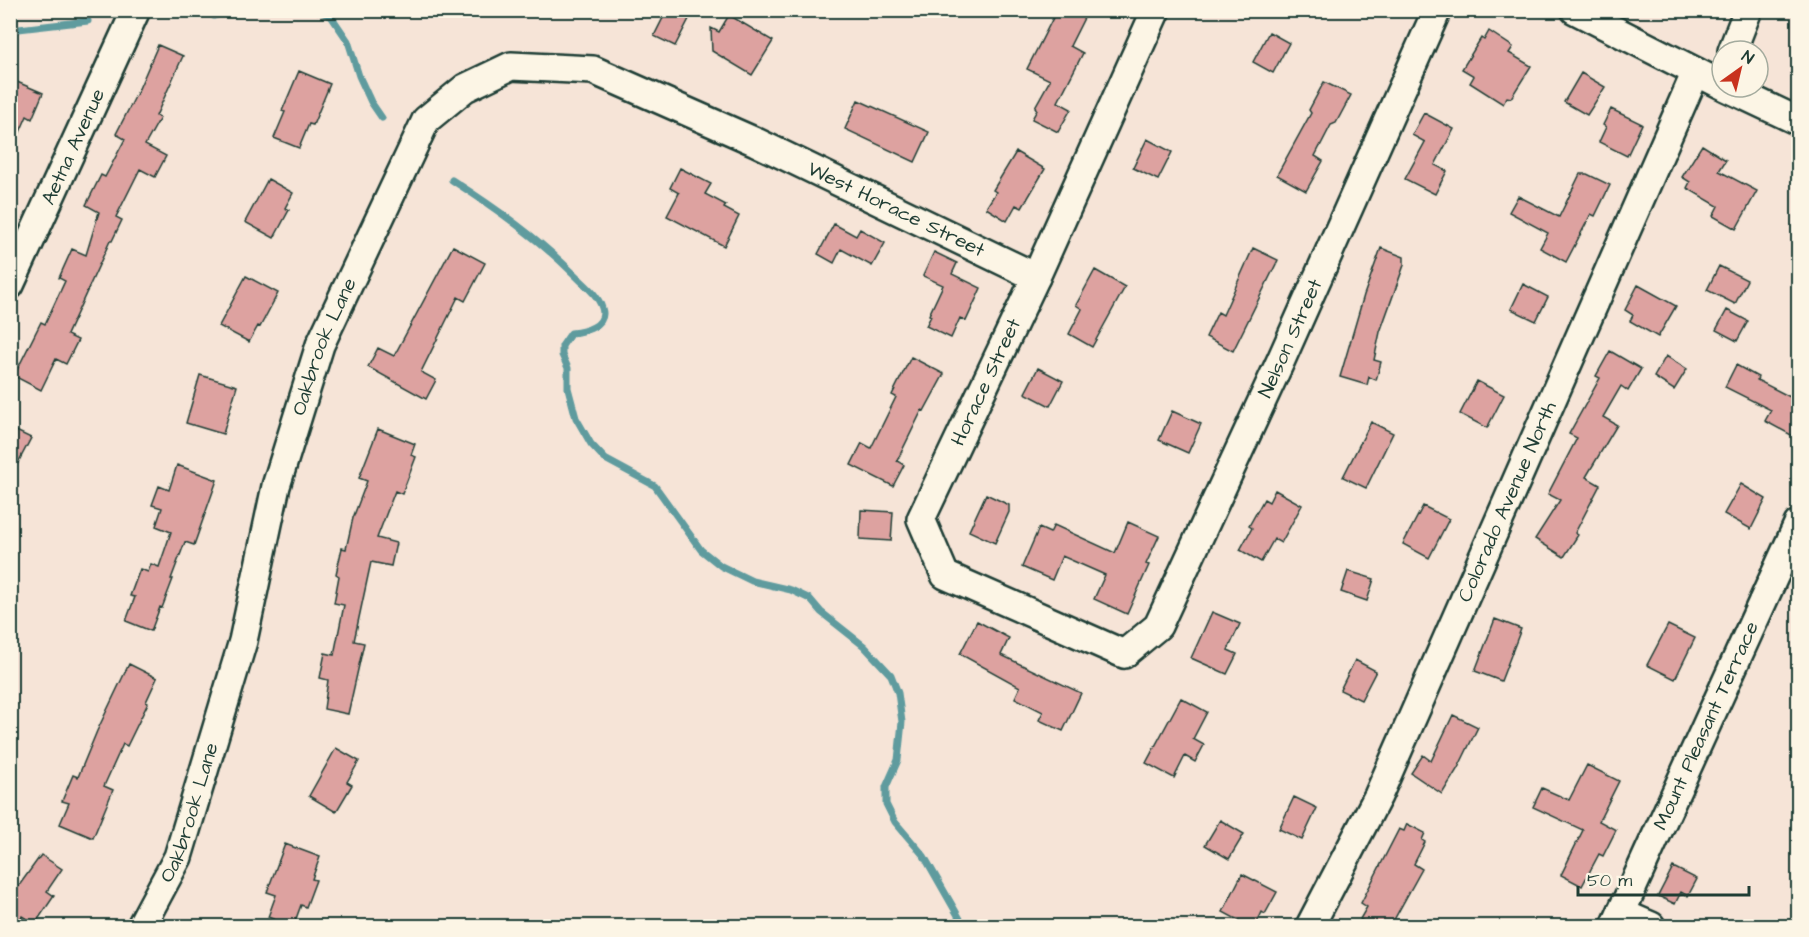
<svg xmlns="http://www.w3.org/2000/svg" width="1809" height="937" font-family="'Architects Daughter',sans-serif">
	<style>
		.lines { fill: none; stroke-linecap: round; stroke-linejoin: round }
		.stream { stroke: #5f9b9e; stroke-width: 7 }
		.building { fill: #dda2a0; stroke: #1f3d34; stroke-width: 1.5 }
		.minor-casing { stroke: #1f3d34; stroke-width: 32 }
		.minor { stroke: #fcf5e5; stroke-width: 27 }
		.labels { text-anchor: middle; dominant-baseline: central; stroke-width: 5; stroke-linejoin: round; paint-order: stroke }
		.street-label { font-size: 20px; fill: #1f3d34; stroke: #fcf5e5 }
	</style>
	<rect width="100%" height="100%" fill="#f6e4d7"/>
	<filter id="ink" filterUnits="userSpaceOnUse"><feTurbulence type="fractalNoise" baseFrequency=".0167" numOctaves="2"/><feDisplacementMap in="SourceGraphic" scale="12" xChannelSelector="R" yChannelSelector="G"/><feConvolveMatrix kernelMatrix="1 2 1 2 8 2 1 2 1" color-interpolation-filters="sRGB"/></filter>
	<g filter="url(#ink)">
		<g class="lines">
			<path class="stream" d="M316 10 331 16 348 41 359 76 371 102 382 118
				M214 16 233 10
				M10 30 88 21
				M452 180C497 209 538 238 576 276 585 285 598 295 602 308 608 326 584 332 571 333L562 346V355L568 368V388L576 418 591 444 605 459 655 486 701 550 721 566 752 581 791 590 810 599 821 612 864 646 891 675 898 693 902 722 898 760 886 787V804L895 822 924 856 964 926"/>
		</g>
		<path class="building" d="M667 10H678L690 17 675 46 654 36Z
			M1057 10H1088L1070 46 1083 53 1058 102 1071 109 1058 132 1032 119 1037 110 1035 107 1050 80 1027 69Z
			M729 15 773 41 752 75 712 51 711 28 719 32Z
			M1489 31 1513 47 1509 53 1531 66 1511 98 1507 97 1503 104 1470 83 1474 76 1462 69 1481 38 1484 40Z
			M1269 32 1289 43 1273 73 1253 62Z
			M158 45 183 56 156 116 160 118 145 145 166 156 155 177 140 169 116 217 122 220 112 241H110L67 335 78 340 66 364 56 359 41 390 14 376 41 322 45 324 65 281 59 278 72 249 86 255 99 212 86 205 101 175 105 177 125 139 116 134 138 91Z
			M299 71 330 84 313 125 309 124 299 148 274 138 285 112 282 111Z
			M1581 73 1605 87 1587 115 1564 102Z
			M10 79 43 93 32 119 27 116 10 155Z
			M1324 82 1351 95 1336 123 1331 125 1315 156 1323 161 1306 191 1277 175 1311 113 1309 110Z
			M858 100 929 132 915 162 845 129Z
			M1611 109 1642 124 1627 156 1599 142 1606 127 1603 125Z
			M1424 113 1454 129 1435 165 1447 171 1435 194 1405 179 1425 142 1412 135Z
			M1147 139 1172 152 1158 180 1133 168Z
			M1702 145 1726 160 1719 171 1757 191 1736 229 1713 216 1718 206 1687 188 1690 182 1682 177Z
			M1016 152 1045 169 1022 208 1016 205 1007 221 986 208 996 192 993 190Z
			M680 168 711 184 705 194 726 205 724 208 739 216 724 246 667 216 679 193 670 188Z
			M1580 174H1587L1610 185 1595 216 1591 214 1566 262 1540 248 1548 233 1509 212 1518 196 1559 217Z
			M268 179 293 193 285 208 289 210 274 238 245 222Z
			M834 224 856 236 860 229 885 243 872 266 841 249 834 263 818 254Z
			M453 246 485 263 465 301 458 297 421 372 436 380 426 399 368 367 378 348 394 356Z
			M1253 248 1278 260 1233 351 1206 337 1218 312 1223 315Z
			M1381 248 1404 257V265L1380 332 1374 360 1381 362 1376 380 1369 377 1367 385 1340 377 1364 295Z
			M934 252 957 263 952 274 981 288 966 321 960 318 951 338 926 326 931 316 929 315 943 285 923 276Z
			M1719 266 1747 280 1735 304 1707 290Z
			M1095 270 1125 287 1092 347 1069 334 1082 309 1076 305Z
			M246 276 278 293 260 327 258 326 249 342 219 326Z
			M1523 284 1548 297 1536 321 1511 309Z
			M1638 285 1676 306 1658 337 1630 321 1633 315 1625 310Z
			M1727 310 1748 321 1737 341 1716 330Z
			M1610 351 1641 369 1628 391 1621 386 1603 417 1617 425 1586 477 1600 485 1575 533 1578 535 1564 557 1535 539 1560 500 1548 494 1577 438 1569 434 1600 378 1596 376Z
			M1666 356 1687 369 1674 390 1654 377Z
			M911 357 944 374 924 411 922 410 897 461 904 465 893 486 851 465 862 443 871 448 896 397 892 395Z
			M1736 365 1758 377 1757 380 1798 401V425L1793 436 1765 421 1771 410 1725 387Z
			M1038 368 1063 381 1050 406 1025 393Z
			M200 375 237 386 223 434 186 423Z
			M1477 381 1504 395 1487 428 1460 414Z
			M1172 411 1201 424 1188 453 1159 440Z
			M1371 422 1393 433 1366 488 1343 477Z
			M10 428 31 438 10 478Z
			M378 429 415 444 411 455 416 457 402 494 395 491 377 538 396 543 391 566 371 562 354 641 364 643 348 714 324 709 328 680 320 678 325 653 334 655 344 605 334 603 339 576 336 574 342 548 346 549 353 518 367 481 359 478Z
			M177 465 217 480 194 545 185 542 171 579H173L162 608 160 607 151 631 126 621 135 597 130 596 140 569 148 572 151 564 159 567 171 532 156 526 162 508 152 505 159 486 169 490Z
			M1741 484 1766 499 1751 529 1724 514Z
			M1275 490 1302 505 1281 543 1274 539 1261 562 1240 550 1252 528 1249 526 1264 499 1269 502Z
			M986 494 1009 505V512L995 543 969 531Z
			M1423 506 1449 519 1429 558 1403 544Z
			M861 510 893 512 891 541 860 539Z
			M1128 522 1159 536 1146 564 1149 565 1127 614 1094 599 1105 575 1062 556 1052 580 1022 567 1039 528 1050 533 1054 525 1115 553Z
			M1348 571 1374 579 1367 601 1341 592Z
			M1212 612 1240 624 1228 650 1237 654 1227 674 1191 658Z
			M1495 619 1521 629 1501 681 1475 671Z
			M977 621 1009 638 1001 655 1081 693 1063 731 1039 720 1043 712 1015 698 1020 687 960 654Z
			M1668 625 1695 638 1675 679 1647 665Z
			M1355 660 1376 671 1361 700 1340 690Z
			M129 664 157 678 146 702 148 703 127 746 123 744 104 786 113 790 93 838 60 824 69 803 62 801 73 775 78 777 97 731Z
			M1181 698 1207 712 1193 739 1204 745 1195 762 1185 756 1174 778 1146 763Z
			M1453 715 1478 727 1458 768 1442 794 1411 773 1423 755 1431 761Z
			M336 748 359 761 347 782 352 785 336 812 309 796Z
			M1587 765 1619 781 1599 821 1616 830 1603 856 1599 854 1582 886 1561 875 1583 830 1533 807 1542 788 1569 800Z
			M1294 797 1317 808 1302 840 1279 829Z
			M1220 820 1244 834 1229 859 1205 845Z
			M1407 824 1425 833 1422 840 1425 842 1414 864 1422 869 1390 927H1372L1360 919 1367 907 1361 903 1399 829 1404 831Z
			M285 844 320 857 312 879 316 880 306 907 301 905 293 927 268 917 276 895 267 892Z
			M41 855 62 869 47 891 54 896 35 924 22 916 15 927H10V898Z
			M1673 867 1697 879 1688 896 1681 892 1675 904 1658 896Z
			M1242 874 1277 892 1265 914 1262 912 1255 927H1251L1223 912Z"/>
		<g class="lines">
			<defs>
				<g id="minor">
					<path id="s1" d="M1156 10 1036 277 921 519 945 575 1124 654 1158 626 1281 360 1437 10"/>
					<path d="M1575 10 1722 85"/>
					<path d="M1732 51 1748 10"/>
					<path d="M1726 87 1798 121"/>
					<path id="s2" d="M10 285 136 10"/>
					<path d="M1621 913 1651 926"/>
					<path id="s3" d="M141 926 178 857 243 641 276 486 320 345 426 120 465 88 511 66 593 70 756 142 1036 277"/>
					<path id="s4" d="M1310 926 1378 796 1696 72"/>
					<path id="s5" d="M1615 926 1798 524"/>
				</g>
			</defs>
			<use href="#minor" class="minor-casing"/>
			<use href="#minor" class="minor"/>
		</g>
	</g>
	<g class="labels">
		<g class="street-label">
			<text stroke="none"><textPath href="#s2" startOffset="152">Aetna Avenue</textPath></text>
			<text stroke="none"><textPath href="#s3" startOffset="1376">West Horace Street</textPath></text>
			<text stroke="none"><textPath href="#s1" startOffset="1178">Nelson Street</textPath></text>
			<text stroke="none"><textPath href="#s3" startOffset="610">Oakbrook Lane</textPath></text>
			<text transform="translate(986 382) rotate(-65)">Horace Street</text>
			<text stroke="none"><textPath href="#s4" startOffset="468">Colorado Avenue North</textPath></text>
			<text stroke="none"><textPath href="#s5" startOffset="220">Mount Pleasant Terrace</textPath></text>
			<text stroke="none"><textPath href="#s3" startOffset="124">Oakbrook Lane</textPath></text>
		</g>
	</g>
	<rect width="1809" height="937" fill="none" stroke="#fcf5e5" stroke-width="36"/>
	<rect x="18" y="18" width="1773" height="901" fill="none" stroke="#1f3d34" stroke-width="2" filter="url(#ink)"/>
	<g transform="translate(1740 69) rotate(34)"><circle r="28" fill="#fcf5e5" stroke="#a4ab9e" stroke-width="1.5"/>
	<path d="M0-4.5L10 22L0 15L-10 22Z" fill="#c8321e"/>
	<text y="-9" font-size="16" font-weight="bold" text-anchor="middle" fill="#1f3d34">N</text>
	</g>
	<path d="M1578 886v9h171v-9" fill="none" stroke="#1f3d34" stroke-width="3"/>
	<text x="1587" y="886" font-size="18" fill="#1f3d34" stroke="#fcf5e5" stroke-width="4.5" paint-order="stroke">50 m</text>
</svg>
